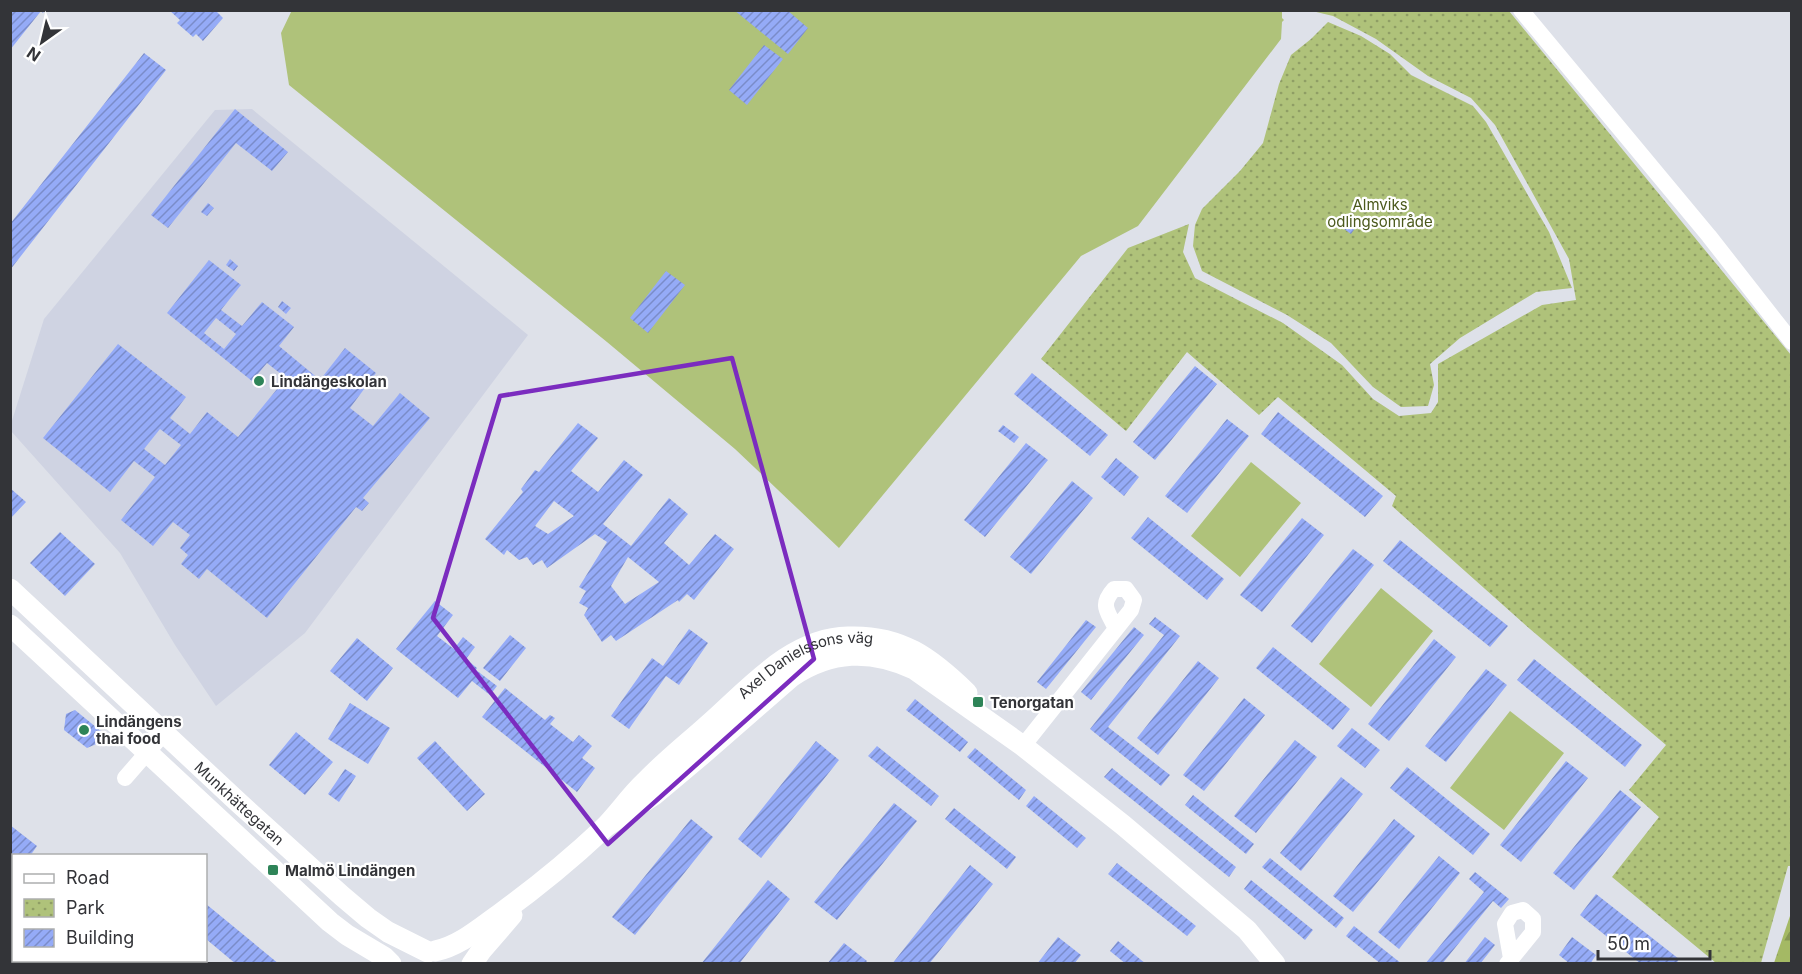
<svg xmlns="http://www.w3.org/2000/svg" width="1802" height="974" font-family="Inter,sans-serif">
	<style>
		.built { fill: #cfd3e2 }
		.grass { fill: #afc27a }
		.forest { fill: url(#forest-firs) }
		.park { fill: url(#park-dots) }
		.building { fill: url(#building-hatch); fill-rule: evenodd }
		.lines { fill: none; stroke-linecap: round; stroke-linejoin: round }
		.minor { stroke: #fff; stroke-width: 16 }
		.tertiary { stroke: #fff; stroke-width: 21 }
		.marked { fill: none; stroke: #7b2cbf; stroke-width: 4.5; stroke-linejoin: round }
		.poi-dot { fill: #2e8458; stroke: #fff; stroke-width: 2 }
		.labels { text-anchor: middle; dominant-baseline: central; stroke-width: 4.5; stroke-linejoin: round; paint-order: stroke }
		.park-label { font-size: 15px; fill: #4b591c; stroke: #fff }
		.poi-label { font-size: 15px; font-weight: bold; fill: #333438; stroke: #fff; text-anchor: start }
		.street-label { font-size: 15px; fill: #333438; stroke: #fff }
	</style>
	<defs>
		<pattern id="forest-firs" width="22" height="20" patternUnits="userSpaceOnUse" patternTransform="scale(1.5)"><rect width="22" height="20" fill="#a4b964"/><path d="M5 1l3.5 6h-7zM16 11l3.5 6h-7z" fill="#869753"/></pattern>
		<pattern id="park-dots" width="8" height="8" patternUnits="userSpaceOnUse" patternTransform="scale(1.5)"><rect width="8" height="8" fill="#afc27a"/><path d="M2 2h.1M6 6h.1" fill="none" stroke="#8f9e65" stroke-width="1.8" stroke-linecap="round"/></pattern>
		<pattern id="building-hatch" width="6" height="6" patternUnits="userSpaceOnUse" patternTransform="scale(1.5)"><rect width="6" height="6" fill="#95abf7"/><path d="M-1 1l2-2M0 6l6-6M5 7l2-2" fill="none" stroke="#7a8cc9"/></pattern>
	</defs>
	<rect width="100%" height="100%" fill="#dee1e9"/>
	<path class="built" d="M252 109 528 335 305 633 216 706 175 645 120 553 11 431 10 427 44 319 215 110Z
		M10 930 13 932 14 960 48 961 52 963H11Z"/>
	<path class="grass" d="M292 10H1282V18L1284 20 1282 22 1281 39 1138 226 1081 256 839 548 735 449 607 342 289 85 281 33Z
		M1251 462 1301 503 1240 577 1191 536Z
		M1381 588 1433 631 1371 707 1319 664Z
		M1510 711 1564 753 1504 830 1450 788Z"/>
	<path class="forest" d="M1791 913V963H1774Z"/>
	<path class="park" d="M1312 11H1509L1791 355V866H1788L1761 963H1716L1612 877 1659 817 1629 790 1666 745 1530 629 1392 506 1396 496 1278 397 1259 415 1187 352 1126 431 1041 359 1128 248 1189 224 1183 252 1195 278 1283 323 1342 365 1373 399 1399 416 1431 413 1438 402V364L1542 305 1576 300 1569 259 1495 125 1471 98 1428 76 1376 39 1333 16Z
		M1328 22 1361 36 1390 54 1411 75 1473 106 1486 122 1549 232 1572 288 1536 292 1460 338 1430 364 1434 385 1428 406 1401 407 1373 387 1331 343 1287 315 1202 271 1193 246 1195 225 1202 209 1240 171 1263 143 1279 84 1291 55 1311 39Z"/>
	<path class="building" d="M10 10H45L43 13 41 11 10 50Z
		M169 10H215L223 18 203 41 196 34 193 37 177 23 180 20Z
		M734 10H787L808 28 788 54Z
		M764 45 783 59 747 105 729 90Z
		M144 53 166 70 10 270V224Z
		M235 109 288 152 272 171 236 143 168 228 151 215Z
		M208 203 214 208 207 216 201 212Z
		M1351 219 1358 224 1351 234 1344 229Z
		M230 259 238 266 234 271 226 265Z
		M209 260 241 285 221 310 242 326 262 302 294 327 279 346 320 380 345 348 376 373 350 408 373 426 400 393 430 418 363 498 369 503 362 511 356 507 267 618 207 569 199 579 181 564 188 555 180 548 190 535 173 522 153 546 121 520 155 477 134 461 110 492 43 438 118 344 186 397 170 418 190 434 207 412 238 437 286 378 267 363 252 381 167 313ZM216 318 236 334 224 349 204 333ZM160 429 181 445 165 465 144 449Z
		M666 271 685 285 648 333 630 318Z
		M282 301 291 308 286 314 278 307Z
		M1195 366 1217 384 1155 460 1133 442Z
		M1032 373 1108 435 1090 456 1014 394Z
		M1278 412 1383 496 1365 517 1261 434Z
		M1227 419 1249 436 1187 513 1165 496Z
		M578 423 598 438 571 471 598 492 624 460 643 475 603 524 631 546 669 498 688 514 664 543 689 565 715 534 734 549 694 600 687 594 679 602 678 600 616 641 611 635 602 642 584 615 588 608 579 603 586 591 579 587 607 542 595 534 547 568 542 560 533 565 527 557 519 560 507 550 504 555 485 539 523 492 521 489 535 470 539 472ZM554 501 574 516 548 534 535 526ZM628 557 659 582 625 604 611 586Z
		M1003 425 1019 437 1014 443 998 431Z
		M1026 443 1048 460 985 537 964 520Z
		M1116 458 1139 477 1124 496 1101 477Z
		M1072 481 1093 498 1031 574 1010 557Z
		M10 488 26 502 10 519Z
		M1148 517 1224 579 1207 600 1131 538Z
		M1302 518 1324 535 1262 612 1240 595Z
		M60 532 95 564 65 596 30 563Z
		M1400 540 1508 626 1490 647 1383 561Z
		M1353 549 1374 565 1312 643 1291 626Z
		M435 601 453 615 437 636 454 649 463 637 475 647 466 659 477 668 476 670 497 686 490 695 472 681 458 698 396 649Z
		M1155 617 1180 636 1108 727 1170 775 1161 786 1090 729 1164 635 1149 624Z
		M1086 620 1096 627 1046 689 1037 682Z
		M1134 627 1144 635 1091 700 1081 692Z
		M689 629 708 643 679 685 666 676 629 729 611 716 652 658 663 666Z
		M510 635 526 648 500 681 483 668Z
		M357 638 393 668 367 701 330 671Z
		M1434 639 1456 657 1389 741 1368 724Z
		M1273 647 1350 709 1333 730 1256 668Z
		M1534 659 1642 745 1625 767 1517 680Z
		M1198 661 1219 678 1158 755 1137 738Z
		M1486 669 1507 685 1446 762 1425 746Z
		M505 688 545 720 550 715 555 718 550 724 573 742 579 735 592 746 582 758 595 768 577 792 482 717Z
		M1244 698 1265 715 1204 791 1183 775Z
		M915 699 968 742 960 752 906 710Z
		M350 703 390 728 368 764 328 739Z
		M75 710 102 732 101 742 87 748 64 730 66 714Z
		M1352 728 1380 750 1365 768 1337 746Z
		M296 732 333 762 305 795 269 765Z
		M1295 740 1317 757 1256 833 1234 816Z
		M435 741 485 794 467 811 417 758Z
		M816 741 839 760 761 858 738 839Z
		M877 746 939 796 931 806 868 756Z
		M975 748 1026 790 1019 800 967 757Z
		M1566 761 1588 778 1521 862 1500 845Z
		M1407 767 1490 834 1473 855 1390 788Z
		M1112 768 1236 867 1229 877 1104 777Z
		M345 769 356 776 339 802 328 794Z
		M1341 777 1363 794 1301 871 1280 853Z
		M1620 790 1641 807 1574 890 1553 873Z
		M1193 795 1254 844 1246 854 1185 805Z
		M1034 796 1086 838 1077 848 1026 806Z
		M894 803 917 821 837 920 814 902Z
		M954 808 1016 857 1007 869 945 819Z
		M691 819 713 837 635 935 612 917Z
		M1394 819 1415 836 1353 912 1333 896Z
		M10 825 37 846 30 856H14V876L10 880Z
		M1439 856 1460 873 1399 949 1378 932Z
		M1270 858 1344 918 1336 928 1262 867Z
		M1117 863 1196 926 1187 936 1108 874Z
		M970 865 993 884 929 964H892Z
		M1475 872 1509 899 1501 908 1493 901 1442 964H1425L1484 892 1469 879Z
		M768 880 790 899 775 918 739 964H701Z
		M1251 880 1313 930 1305 940 1244 889Z
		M1596 894 1679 959 1676 964H1641L1580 915Z
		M206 904 279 964H236L206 939Z
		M1354 926 1402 964H1381L1346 936Z
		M1058 937 1081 955 1074 964H1037Z
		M1485 937 1495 945 1480 964H1464Z
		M1572 937 1596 955 1590 964H1570L1559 955Z
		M1118 941 1146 964H1126L1110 951Z
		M844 943 867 961 865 964H827Z"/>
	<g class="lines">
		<path class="minor" d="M1521 10 1709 236 1792 342
			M1023 746 1131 610 1134 600 1126 589H1114C1099 606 1108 611 1116 629
			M125 778 165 732
			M1507 964 1533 932V919L1523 910 1512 913 1505 924 1511 958"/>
		<g class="tertiary">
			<path id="s1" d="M10 589 239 803 342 896 368 918 388 932 428 952"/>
			<path d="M10 625 330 922 347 935 384 957 391 964"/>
			<path d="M605 827 654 795 704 753 791 677C831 650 871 649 914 669L1023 746 1123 825 1247 930 1275 964"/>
			<path id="s2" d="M435 951C460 946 481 927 501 913 537 887 571 859 603 829 618 814 630 796 645 782 665 761 688 743 709 724 749 689 791 638 848 637 901 635 931 658 967 693"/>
			<path d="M472 964 481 951 512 915"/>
		</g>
	</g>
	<path class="marked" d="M732 358 814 659 608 844 433 618 500 396Z"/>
	<g class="poi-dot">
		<circle cx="259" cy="381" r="6"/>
		<rect x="972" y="696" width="12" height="12" rx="3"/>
		<circle cx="84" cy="730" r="6"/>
		<rect x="267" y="864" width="12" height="12" rx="3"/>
	</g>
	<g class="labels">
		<g class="park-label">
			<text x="1380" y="204">Almviks<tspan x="1380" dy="17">odlingsområde</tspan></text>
		</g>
		<g class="poi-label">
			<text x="271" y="381">Lindängeskolan</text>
			<text x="990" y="702">Tenorgatan</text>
			<text x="96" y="721">Lindängens<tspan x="96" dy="17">thai food</tspan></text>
			<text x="285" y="870">Malmö Lindängen</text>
		</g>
		<g class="street-label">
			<text stroke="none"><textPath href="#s2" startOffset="476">Axel Danielssons väg</textPath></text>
			<text stroke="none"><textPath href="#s1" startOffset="314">Munkhättegatan</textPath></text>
		</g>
	</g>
	<rect width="1802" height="974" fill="none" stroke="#333438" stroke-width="24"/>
	<rect x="12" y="854" width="195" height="108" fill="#ffffff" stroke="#adaeaf" stroke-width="1.5"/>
	<rect x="24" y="874" width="30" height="9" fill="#ffffff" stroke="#adaeaf" stroke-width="1.5"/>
	<text x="66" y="884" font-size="18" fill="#333438">Road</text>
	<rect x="24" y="899" width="30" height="18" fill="url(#park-dots)" stroke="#adaeaf" stroke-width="1.5"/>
	<text x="66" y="914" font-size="18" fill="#333438">Park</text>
	<rect x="24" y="929" width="30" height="18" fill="url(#building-hatch)" stroke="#adaeaf" stroke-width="1.5"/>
	<text x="66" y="944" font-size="18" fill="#333438">Building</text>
	<g transform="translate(42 42) rotate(214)" stroke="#ffffff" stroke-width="4.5" paint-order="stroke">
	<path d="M0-4.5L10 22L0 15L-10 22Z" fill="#333438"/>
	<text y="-9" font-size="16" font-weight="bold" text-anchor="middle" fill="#333438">N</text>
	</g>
	<path d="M1598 950v9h112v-9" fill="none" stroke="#333438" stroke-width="3"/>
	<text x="1607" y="950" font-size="18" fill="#333438" stroke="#ffffff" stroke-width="4.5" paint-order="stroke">50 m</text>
</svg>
